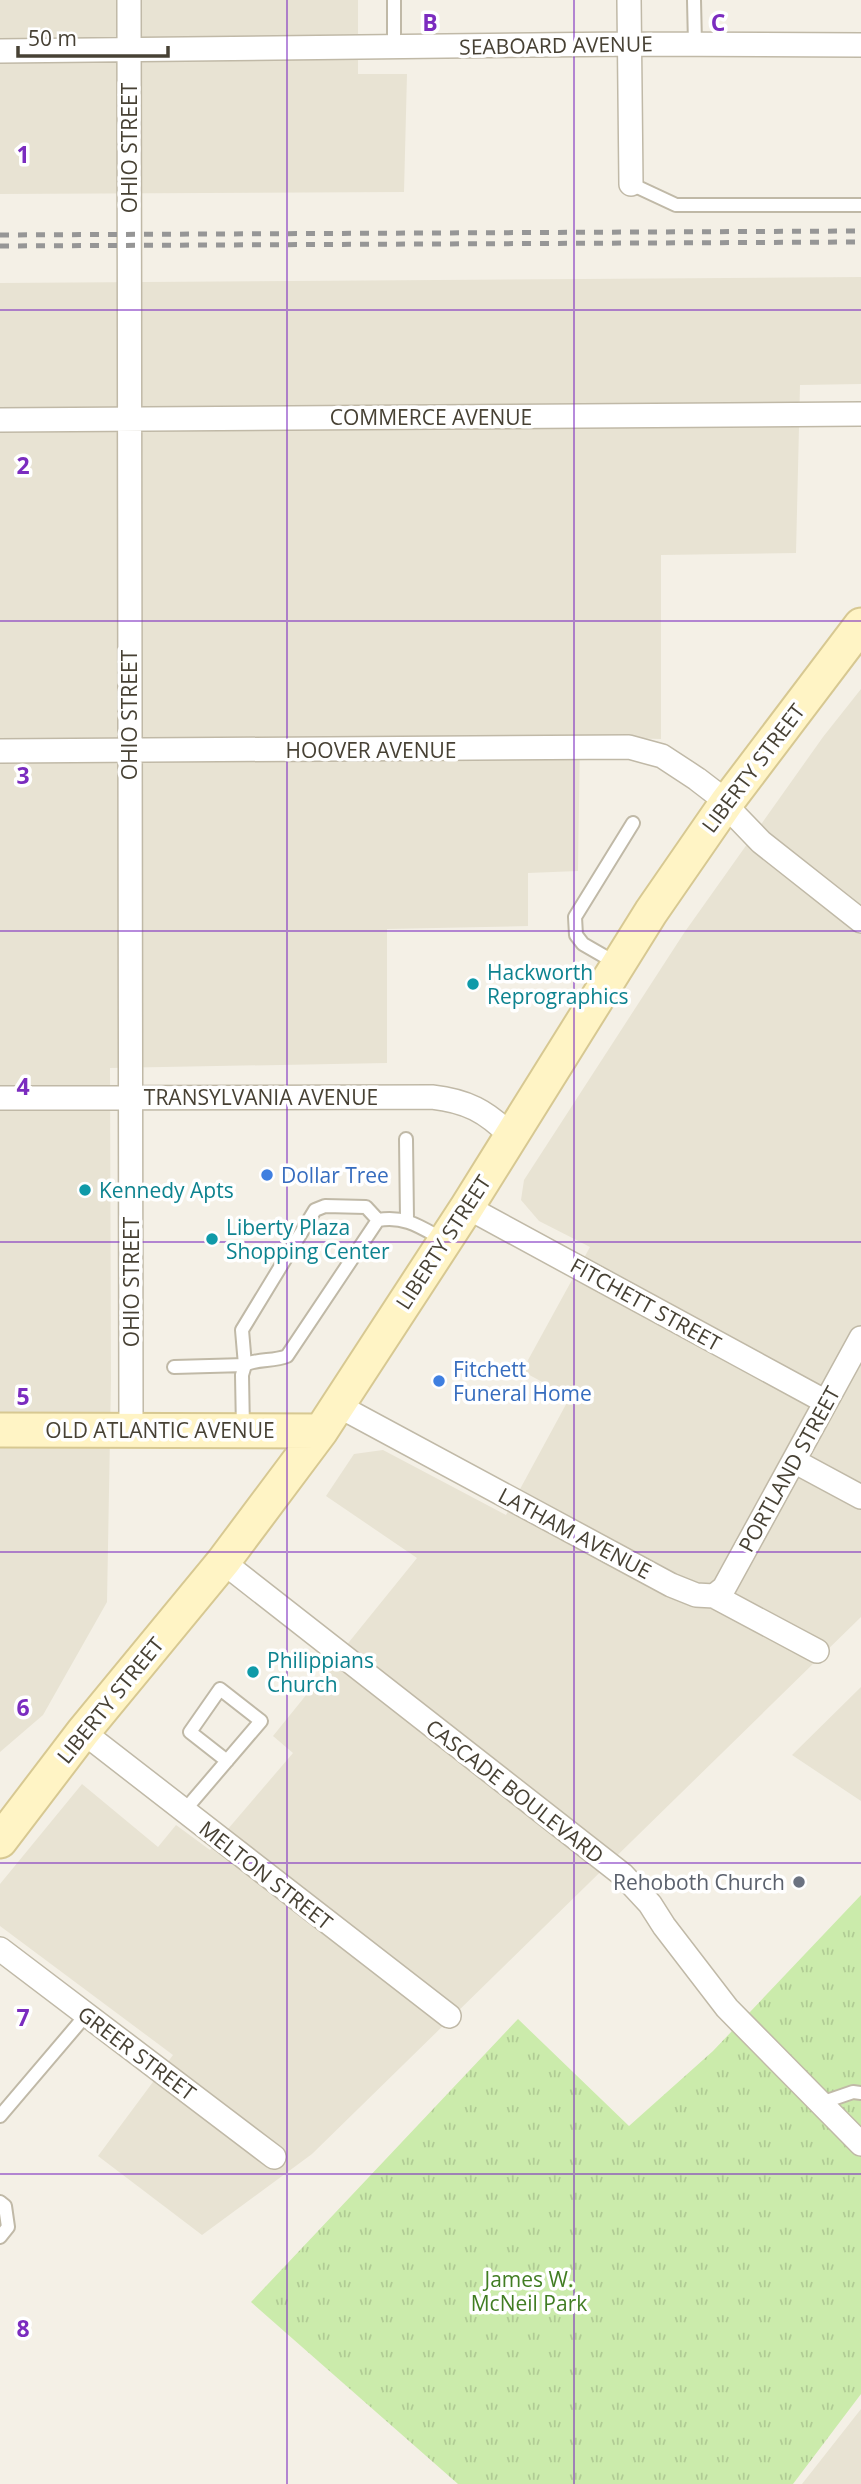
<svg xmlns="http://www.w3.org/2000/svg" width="861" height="2484" font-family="'Open Sans',sans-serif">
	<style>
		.residential { fill: #e8e3d3 }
		.park { fill: url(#park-tufts) }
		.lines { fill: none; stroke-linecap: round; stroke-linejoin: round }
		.service-casing { stroke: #c0b9a7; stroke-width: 16 }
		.minor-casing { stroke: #c0b9a7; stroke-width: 26 }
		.secondary-casing { stroke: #d7c892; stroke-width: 37 }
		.service { stroke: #fff; stroke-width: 12 }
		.minor { stroke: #fff; stroke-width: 23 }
		.secondary { stroke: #fff4c5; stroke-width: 33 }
		.rail { stroke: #969696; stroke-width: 5; stroke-dasharray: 9 9; stroke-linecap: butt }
		.grid { fill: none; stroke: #7b2cbf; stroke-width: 2; stroke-opacity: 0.55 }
		.culture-dot { fill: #0f9aa8; stroke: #fff; stroke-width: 2.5 }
		.shop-dot { fill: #3f7fe0; stroke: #fff; stroke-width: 2.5 }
		.worship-dot { fill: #6b7280; stroke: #fff; stroke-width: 2.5 }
		.labels { text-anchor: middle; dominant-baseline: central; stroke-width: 7; stroke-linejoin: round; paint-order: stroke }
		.street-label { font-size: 21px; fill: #474134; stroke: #fff }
		.culture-label { font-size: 21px; fill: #0d838f; stroke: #fff; text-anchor: start }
		.shop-label { font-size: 21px; fill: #366cbe; stroke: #fff; text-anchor: start }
		.worship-label { font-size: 21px; fill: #5b616d; stroke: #fff; text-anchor: end }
		.park-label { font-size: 21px; fill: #417d23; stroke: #fff }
		.grid-label { font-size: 23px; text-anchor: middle; font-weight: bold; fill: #7b2cbf; stroke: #fff; stroke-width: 7; stroke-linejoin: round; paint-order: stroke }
	</style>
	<defs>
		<pattern id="park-tufts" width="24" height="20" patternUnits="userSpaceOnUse" patternTransform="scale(1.75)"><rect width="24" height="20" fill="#cbebab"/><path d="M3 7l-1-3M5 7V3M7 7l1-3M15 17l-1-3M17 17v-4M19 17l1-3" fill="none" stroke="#b0cb94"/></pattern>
	</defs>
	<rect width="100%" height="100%" fill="#f4f0e6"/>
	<path class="residential" d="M0 0H358V74H407L404 192 0 194Z
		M861 277V384L800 385 796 553 661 555V739L580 737 578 871 528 873V926L387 929V1063L110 1068 111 1380 107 1602 43 1715 0 1752V283Z
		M861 689V1617L312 2154 202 2235 98 2156 173 2055 0 1926V1884L82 1784 158 1847 176 1825 210 1850 293 1753 273 1736 417 1558 326 1496 354 1454 383 1450 506 1515 570 1397 522 1371 590 1247 539 1221 521 1200 524 1180 684 933 823 737Z
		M861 1687V1801L792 1755Z
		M861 2409V2484H802Z"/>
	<path class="park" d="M861 1895V2394L793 2484H458L251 2302 518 2019 629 2126 713 2051Z"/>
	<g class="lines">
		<defs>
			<path id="service" d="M394 0V47
				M694 0 695 44
				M631 184 676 205H861
				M616 963 583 944 576 935 575 917 633 823
				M406 1139 407 1219
				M174 1367 245 1365 242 1330 315 1210 325 1206 366 1207 378 1220
				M243 1430 242 1375 245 1365C258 1358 273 1362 287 1356L378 1220C405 1215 422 1228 444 1240
				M184 1811 261 1721 220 1689 190 1732 227 1761
				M821 2103 853 2092 861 2093
				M0 2116 86 2015
				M0 2202 5 2206 8 2227 0 2237"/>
			<path id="minor" d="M129 0 131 1429
				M629 0 631 184
				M0 51 630 44 861 45
				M0 420 861 414
				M0 751 629 747 662 756 697 779 727 802 735 815 761 842 861 921
				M0 1098 432 1097C467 1101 486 1111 511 1136
				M467 1207 826 1402
				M337 1405 671 1585 696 1595 714 1596 817 1651
				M794 1461 861 1497
				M223 1562 623 1875 650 1904 664 1926 727 2008 861 2144
				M714 1596 724 1588 861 1338
				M83 1732 449 2016
				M0 1949 274 2157"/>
			<path id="secondary" d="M0 1430 321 1431
				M0 1841 83 1732 223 1562 321 1431 467 1207 651 912 727 802 861 625"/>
		</defs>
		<use href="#service" class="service-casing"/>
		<use href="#minor" class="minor-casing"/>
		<use href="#secondary" class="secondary-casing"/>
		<use href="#service" class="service"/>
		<use href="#minor" class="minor"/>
		<use href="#secondary" class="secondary"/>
		<path class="rail" d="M0 235 861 231
			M0 246 861 242"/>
	</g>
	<path class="grid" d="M287 0V2484M574 0V2484M0 310H861M0 621H861M0 931H861M0 1242H861M0 1552H861M0 1863H861M0 2174H861"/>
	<g class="culture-dot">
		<circle cx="473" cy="984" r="7"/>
		<circle cx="85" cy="1190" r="7"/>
		<circle cx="212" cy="1239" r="7"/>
		<circle cx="253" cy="1672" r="7"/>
	</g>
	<g class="shop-dot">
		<circle cx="267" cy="1175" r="7"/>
		<circle cx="439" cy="1381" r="7"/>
	</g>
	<circle class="worship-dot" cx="799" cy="1882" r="7"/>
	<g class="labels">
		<g class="street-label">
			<text transform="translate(556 45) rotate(-1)">SEABOARD AVENUE</text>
			<text transform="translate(129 148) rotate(-90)">OHIO STREET</text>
			<text x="431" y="417">COMMERCE AVENUE</text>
			<text transform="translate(129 715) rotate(-90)">OHIO STREET</text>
			<text x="371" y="750">HOOVER AVENUE</text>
			<text transform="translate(753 768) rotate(-53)">LIBERTY STREET</text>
			<text x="261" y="1097">TRANSYLVANIA AVENUE</text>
			<text transform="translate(443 1242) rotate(-57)">LIBERTY STREET</text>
			<text transform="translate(131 1282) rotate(-90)">OHIO STREET</text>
			<text transform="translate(646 1304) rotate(29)">FITCHETT STREET</text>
			<text x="160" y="1430">OLD ATLANTIC AVENUE</text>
			<text transform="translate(789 1469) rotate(-61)">PORTLAND STREET</text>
			<text transform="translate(575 1533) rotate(28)">LATHAM AVENUE</text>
			<text transform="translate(110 1700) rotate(-51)">LIBERTY STREET</text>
			<text transform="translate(515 1791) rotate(38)">CASCADE BOULEVARD</text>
			<text transform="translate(266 1875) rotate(38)">MELTON STREET</text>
			<text transform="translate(137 2053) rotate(37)">GREER STREET</text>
		</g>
		<g class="culture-label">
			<text x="487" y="972">Hackworth<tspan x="487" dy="24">Reprographics</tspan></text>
			<text x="99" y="1190">Kennedy Apts</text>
			<text x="226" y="1227">Liberty Plaza<tspan x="226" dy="24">Shopping Center</tspan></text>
			<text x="267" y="1660">Philippians<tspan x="267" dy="24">Church</tspan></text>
		</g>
		<g class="shop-label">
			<text x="281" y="1175">Dollar Tree</text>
			<text x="453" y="1369">Fitchett<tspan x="453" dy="24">Funeral Home</tspan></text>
		</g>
		<g class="worship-label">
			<text x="785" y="1882">Rehoboth Church</text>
		</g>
		<g class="park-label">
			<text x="529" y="2279">James W.<tspan x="529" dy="24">McNeil Park</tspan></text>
		</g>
	</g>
	<g class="grid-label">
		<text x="430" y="31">B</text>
		<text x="718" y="31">C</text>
		<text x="23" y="163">1</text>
		<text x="23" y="474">2</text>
		<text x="23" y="784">3</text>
		<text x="23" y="1095">4</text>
		<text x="23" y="1405">5</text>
		<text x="23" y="1716">6</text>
		<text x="23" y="2026">7</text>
		<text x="23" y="2337">8</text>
	</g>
	<path d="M18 46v10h150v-10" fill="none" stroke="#474134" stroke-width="3.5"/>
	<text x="28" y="46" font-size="21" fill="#474134" stroke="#ffffff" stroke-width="5" paint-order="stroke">50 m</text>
</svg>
